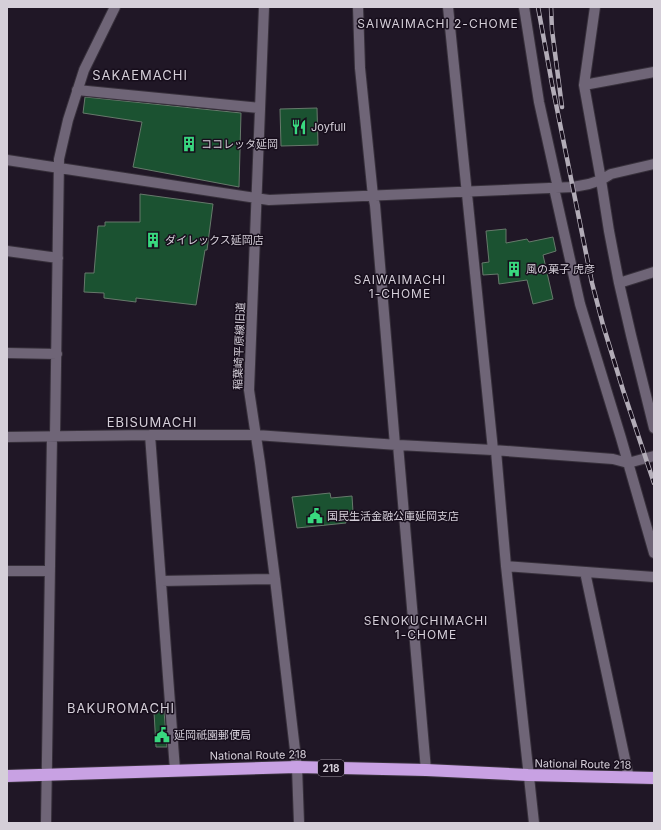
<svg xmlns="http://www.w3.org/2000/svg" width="661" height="830" font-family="Inter,'Noto Sans JP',sans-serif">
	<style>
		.building { fill: #1b5231; stroke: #66796b }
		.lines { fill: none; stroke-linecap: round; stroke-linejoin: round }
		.minor-casing { stroke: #37303b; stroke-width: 12 }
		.highway-casing { stroke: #37303b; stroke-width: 14 }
		.minor { stroke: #6f6577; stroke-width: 10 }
		.highway { stroke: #c8a1e3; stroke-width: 12 }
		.rail-casing { stroke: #b2acb7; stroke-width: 4.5 }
		.rail { stroke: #170e1c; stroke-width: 3; stroke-dasharray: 9; stroke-linecap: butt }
		.labels { text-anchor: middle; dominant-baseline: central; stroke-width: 3; stroke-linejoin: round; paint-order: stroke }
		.shield { fill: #170e1c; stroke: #9c95a0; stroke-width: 1 }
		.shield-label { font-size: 10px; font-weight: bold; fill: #d5cfd9 }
		.poi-label { font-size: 11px; fill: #d5cfd9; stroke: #170e1c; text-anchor: start }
		.street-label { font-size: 11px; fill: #d5cfd9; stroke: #170e1c }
		.neighbourhood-label { font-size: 12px; letter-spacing: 1px; fill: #d5cfd9; stroke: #170e1c }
		.quarter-label { font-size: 13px; letter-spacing: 1px; fill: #d5cfd9; stroke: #170e1c }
	</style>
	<rect width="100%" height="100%" fill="#201726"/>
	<path class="building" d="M85 97 241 113 239 187 133 167 142 122 83 113Z
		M317 108 318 145 281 146 280 109Z
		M140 194 213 204 207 250H205L196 305 136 298V302L104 298V293L84 292 85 273H94L98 226H105V222H140Z
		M506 229V243L527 239 529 242 553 237 556 251 543 255 553 299 533 304 527 280 499 284 498 274 483 275 482 263 489 262 486 231Z
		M330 493 331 498 352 496 353 512 345 514 346 523 297 528 292 497Z
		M164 711 167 747H156L154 712Z"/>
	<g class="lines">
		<defs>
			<path id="minor" d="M264 7 249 390 260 463 275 579 297 767 299 823
				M358 7 360 68 373 196 375 205 395 445
				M448 7 493 450
				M524 7 539 102 558 188
				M595 7 584 85 601 180 609 231 619 283 631 335 654 428
				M584 85 654 72
				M77 90 260 108
				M7 160 269 200 573 187 589 184 601 180 611 174 654 164
				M554 188 580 304 621 438 654 553
				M7 251 58 258
				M619 283 654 272
				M7 353 57 354
				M150 435 175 770
				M55 436 59 159 68 120 84 70 115 7
				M7 437 150 435H256L398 445 493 450 613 459 628 463 654 456
				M398 445 426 770
				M496 451 506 566 534 823
				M506 566 654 577
				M7 571H50
				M585 572 629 778
				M161 581 275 579
				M46 823 52 436"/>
			<path id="highway" d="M7 776 297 767 426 770 528 775 654 778"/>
		</defs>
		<use href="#minor" class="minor-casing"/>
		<use href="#highway" class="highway-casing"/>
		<use href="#minor" class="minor"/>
		<use href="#highway" class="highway"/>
		<defs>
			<path id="rail" d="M538 7 552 84 592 283 603 325 623 390 654 483
				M551 7 552 30 562 107"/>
		</defs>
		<use href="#rail" class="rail-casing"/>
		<use href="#rail" class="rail"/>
	</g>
	<defs>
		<symbol id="restaurant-bare" viewBox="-9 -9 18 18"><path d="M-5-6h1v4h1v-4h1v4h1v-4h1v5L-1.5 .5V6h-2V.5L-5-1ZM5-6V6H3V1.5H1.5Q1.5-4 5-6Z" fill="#39d87f" stroke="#170e1c" stroke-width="2.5" paint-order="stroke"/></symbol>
		<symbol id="building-bare" viewBox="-9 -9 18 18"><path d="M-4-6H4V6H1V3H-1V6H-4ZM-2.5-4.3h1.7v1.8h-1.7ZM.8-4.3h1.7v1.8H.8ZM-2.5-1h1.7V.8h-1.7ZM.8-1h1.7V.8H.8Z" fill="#39d87f" stroke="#170e1c" stroke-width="2.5" paint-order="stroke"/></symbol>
		<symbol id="civic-bare" viewBox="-9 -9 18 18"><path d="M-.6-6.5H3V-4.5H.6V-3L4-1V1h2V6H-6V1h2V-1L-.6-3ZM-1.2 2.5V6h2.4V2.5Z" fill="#39d87f" stroke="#170e1c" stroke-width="2.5" paint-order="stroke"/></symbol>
	</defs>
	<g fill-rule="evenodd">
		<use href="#restaurant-bare" x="288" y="116" width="22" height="22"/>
		<use href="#building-bare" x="178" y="133" width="22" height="22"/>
		<use href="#building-bare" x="142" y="229" width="22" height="22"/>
		<use href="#building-bare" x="503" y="258" width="22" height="22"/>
		<use href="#civic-bare" x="304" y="505" width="22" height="22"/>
		<use href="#civic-bare" x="151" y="724" width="22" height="22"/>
	</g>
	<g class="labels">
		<rect class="shield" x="318" y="760" width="26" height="16" rx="3"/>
		<g class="shield-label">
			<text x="331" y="768">218</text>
		</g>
		<g class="poi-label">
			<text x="311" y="127">Joyfull</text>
			<text x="201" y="144">ココレッタ延岡</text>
			<text x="165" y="240">ダイレックス延岡店</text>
			<text x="526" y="269">風の菓子 虎彦</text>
			<text x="327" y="516">国民生活金融公庫延岡支店</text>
			<text x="174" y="735">延岡祇園郵便局</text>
		</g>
		<g class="street-label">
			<text transform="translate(239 346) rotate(-88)">稲葉崎平原線旧道</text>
			<text transform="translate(258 755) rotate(-1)">National Route 218</text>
			<text transform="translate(583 764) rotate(1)">National Route 218</text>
		</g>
		<g class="neighbourhood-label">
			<text x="438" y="23">SAIWAIMACHI 2-CHOME</text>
			<text x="400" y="279">SAIWAIMACHI<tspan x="400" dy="14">1-CHOME</tspan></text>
			<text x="426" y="620">SENOKUCHIMACHI<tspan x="426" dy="14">1-CHOME</tspan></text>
		</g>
		<g class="quarter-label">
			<text x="140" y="75">SAKAEMACHI</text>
			<text x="152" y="422">EBISUMACHI</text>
			<text x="121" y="708">BAKUROMACHI</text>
		</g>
	</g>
	<rect width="661" height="830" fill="none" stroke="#d5cfd9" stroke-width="16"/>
</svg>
